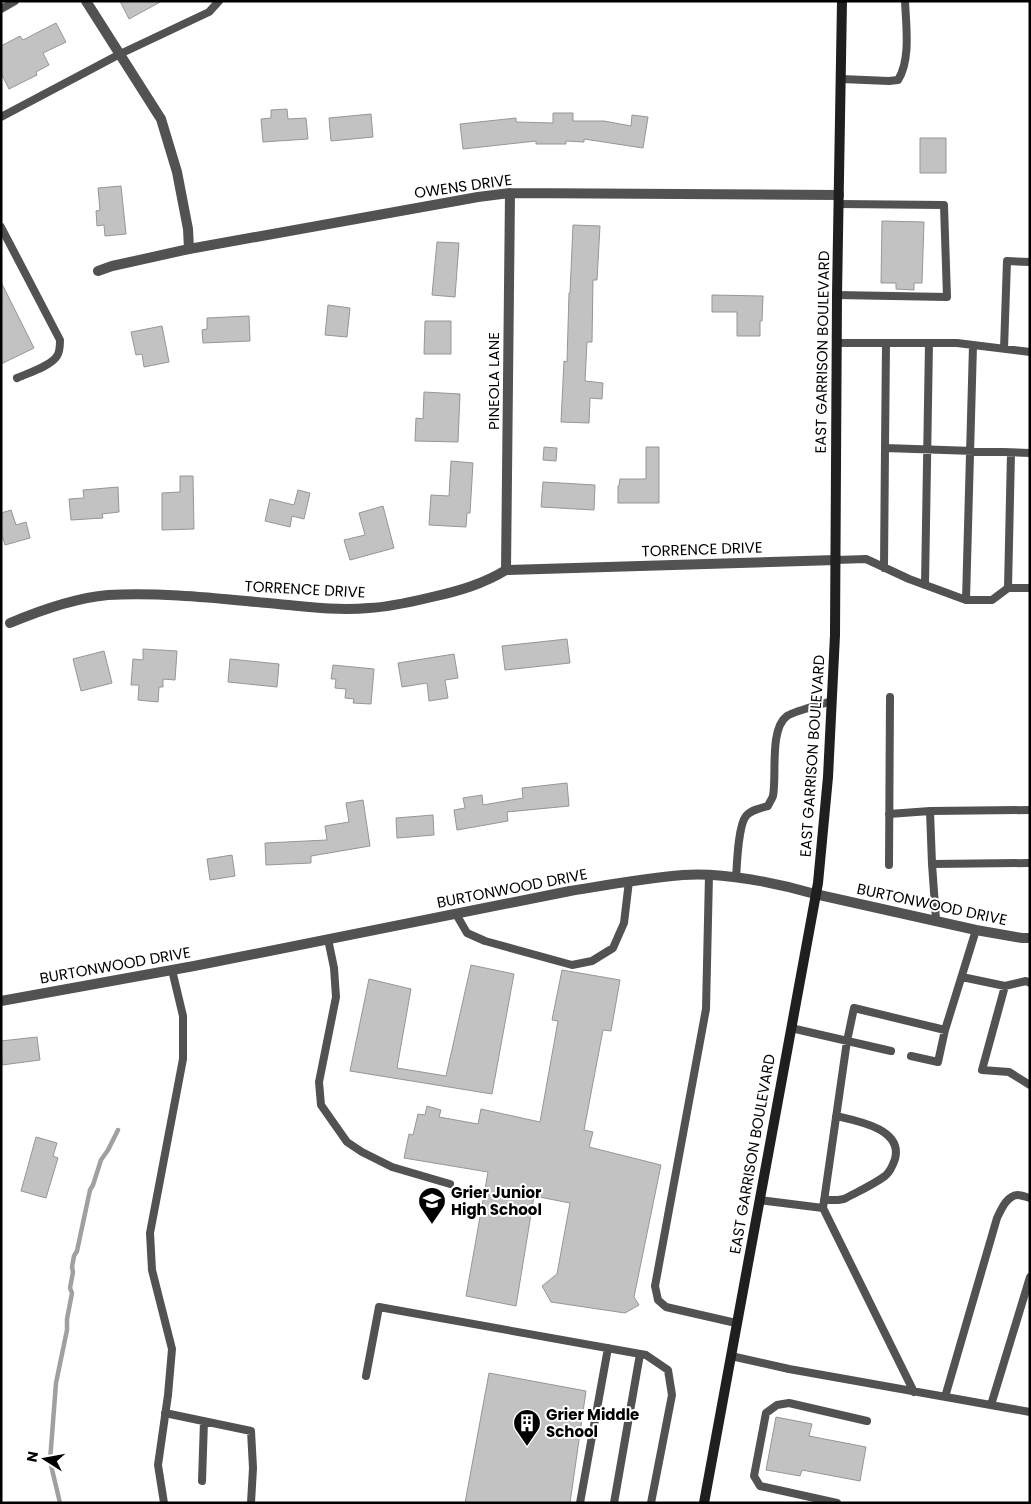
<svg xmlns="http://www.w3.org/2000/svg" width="1031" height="1504" font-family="Poppins,sans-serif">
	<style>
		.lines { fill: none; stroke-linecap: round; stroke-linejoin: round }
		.stream { stroke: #a0a0a0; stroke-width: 4.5 }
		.building { fill: #c2c2c2; stroke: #969696 }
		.service { stroke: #525252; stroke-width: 8 }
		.minor { stroke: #525252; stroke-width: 10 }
		.secondary { stroke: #1f1f1f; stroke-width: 10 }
		.labels { text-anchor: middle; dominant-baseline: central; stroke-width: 4; stroke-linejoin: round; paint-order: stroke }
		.street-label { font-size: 15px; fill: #000; stroke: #fff }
		.poi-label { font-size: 15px; font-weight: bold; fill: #000; stroke: #fff; text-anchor: start }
	</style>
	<rect width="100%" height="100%" fill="#fff"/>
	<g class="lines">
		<path class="stream" d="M60 1503 50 1461 56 1383 67 1330V1319L72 1293 70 1288 73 1272 72 1267 74 1256 77 1251 90 1190 93 1185 101 1160 108 1150 118 1130"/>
	</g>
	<path class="building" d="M120 1H162L129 19Z
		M56 23 66 42 43 53 49 65 36 72 37 75 9 89 1 73V46L20 36 23 40Z
		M287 109 288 119 306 118 308 139 263 142 261 119 271 118V110Z
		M553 113H573V121H604L631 126 632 115 648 117 643 148 584 139V142L566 141V144H536V141L463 149 460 124 516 118V122L553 123Z
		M371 114 373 137 331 141 329 118Z
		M920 138H946V173H920Z
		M121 186 126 234 105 236 104 225 97 226 96 211 100 210 98 188Z
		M882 221 924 222 922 283H914V290L896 289V283H881Z
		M573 225 600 226 597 280H593L592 342H587L585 381 603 383 602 399 590 398 589 423 561 422 564 361 567 362 569 293H570Z
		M437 242 459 243 455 297 432 295Z
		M1 282 34 348 1 364Z
		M712 295 763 296 762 321H760V336H737V312H712Z
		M328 305 350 308 347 337 325 335Z
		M249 316 250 341 203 343 202 330 207 329V318Z
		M425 321H451V354H424Z
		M162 326 169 362 144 367 142 354 136 355 131 332Z
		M424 392 460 394 458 442 415 441 416 418 423 419Z
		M544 447 557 448 556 461 543 460Z
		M646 447H659V503H618V486H619L620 479H646Z
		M451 461 473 463 470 513H467L466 527 429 525 431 495 449 496Z
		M180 476H193L194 529 162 530V493L180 492Z
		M543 482 595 485 594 510 541 507Z
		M118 487 119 512 102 514 103 518 71 520 69 499 84 498 83 490Z
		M298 490 310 493 304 519 292 516 290 527 265 521 270 499 294 505Z
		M383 506 394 548 350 560 344 540 365 535 359 513Z
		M11 510 16 525 26 522 30 538 5 545 1 532V513Z
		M567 639 570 663 505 670 502 646Z
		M143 649 177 651 175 680 163 679V687H159L158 702 138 700 139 685H131L133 659 143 660Z
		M104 651 112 683 81 691 73 659Z
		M454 654 458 678 445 680 448 698 429 701 427 683 402 687 398 663Z
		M230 659 279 664 277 687 228 682Z
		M333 665 374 669 371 704 353 703 354 699 345 698 346 689 335 688 336 679H331Z
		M567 783 569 806 507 812 508 821 457 830 454 810 465 808 463 798 482 795 483 805 523 798 522 788Z
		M363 800 370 846 311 856V863L266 865 265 843 327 840 325 826 349 822 346 803Z
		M433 815 434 835 397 838 396 818Z
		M232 855 235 876 210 880 207 859Z
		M471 965 514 974 492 1094 350 1071 369 979 411 989 397 1068 446 1076Z
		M562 970 620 980 611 1031 603 1030 584 1130 593 1132 589 1147 661 1165 634 1297 639 1305 625 1313 551 1302 542 1286 557 1274 570 1203 534 1196 516 1306 466 1296 488 1172 404 1158 409 1134 413 1135 418 1114 425 1115 427 1106 441 1110 439 1117 478 1124 481 1109 540 1122 558 1021 552 1020Z
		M37 1037 40 1060 2 1065 1 1041Z
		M36 1137 57 1143 53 1156 58 1158 46 1198 21 1191Z
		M489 1373 586 1391 570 1503H465Z
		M776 1417 812 1424 809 1436 866 1447 860 1481 802 1470 800 1476 766 1470Z"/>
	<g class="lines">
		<path class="service" d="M1 9 15 1
			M841 79 889 81 898 80C911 60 906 25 905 1
			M1 117 120 54 209 12 219 1
			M1 227 60 340C60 346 60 352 57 356 51 366 28 373 17 378
			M837 295 947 297 944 205 839 204
			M837 343H957L1030 352
			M1004 349 1007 261 1030 262
			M885 448 886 343
			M836 560 866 559 909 579 966 600H992L1008 588H1030
			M884 568 885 448 1030 453
			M925 585 929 343
			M1008 588 1011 453
			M966 600 973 345
			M889 814 930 811
			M932 864 1030 863
			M889 865 890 697
			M709 875 706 1009 655 1286 658 1300 666 1307 736 1323
			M736 878C737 864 738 826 746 816 751 810 760 808 768 806 769 803 772 799 773 796 777 776 769 729 787 716 797 710 820 705 832 701
			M456 914 467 933 485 941 572 965 592 961 613 948 624 923 629 881
			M936 920 932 864 930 811 1030 810
			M328 939 334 968 336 997 319 1082 321 1105 347 1142 362 1152 392 1167 450 1184
			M962 977 1005 986 1026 981 1030 983
			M1005 986 982 1070 1009 1072 1030 1085
			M791 1028 891 1051
			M911 1056 938 1062 945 1030
			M759 1200 823 1208 847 1041 854 1008 945 1030 976 930
			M824 1200H838L844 1199C857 1192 873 1185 885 1176 890 1172 893 1165 895 1159 903 1129 858 1121 836 1116
			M823 1208 914 1392
			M731 1356 789 1369 1030 1412
			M366 1376 379 1307 646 1355 668 1370 672 1395 651 1503
			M945 1397 997 1218C1001 1210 1007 1195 1018 1195 1021 1195 1026 1197 1030 1198
			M991 1405 1030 1277
			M165 1413 251 1431 253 1468 251 1503
			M202 1481 204 1421
			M164 1503 158 1465 168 1395 172 1349 152 1270 150 1233 183 1059V1016L172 970
			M580 1503 608 1348
			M614 1503 640 1354
			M837 1503 760 1486 754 1476 766 1413 777 1405 789 1403 867 1421"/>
		<path class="minor" d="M86 1 161 119 177 172 188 229 189 249
			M98 271 112 266 189 249 478 197 510 193 839 195
			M506 570 510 193
			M10 623C41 610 74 598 108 595 165 592 221 599 278 604 308 607 339 611 369 608 391 607 411 602 432 597 459 591 483 584 506 570L836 560
			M1 1001 194 966 570 891C607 885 645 878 683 875 723 872 777 883 815 894L976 930 1022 938H1030"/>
		<path class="secondary" d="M704 1503 818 883 828 777 835 635 837 295 842 1"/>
	</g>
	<defs>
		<symbol id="school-pin" viewBox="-11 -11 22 30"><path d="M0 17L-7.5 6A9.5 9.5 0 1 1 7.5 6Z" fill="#000" stroke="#fff"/><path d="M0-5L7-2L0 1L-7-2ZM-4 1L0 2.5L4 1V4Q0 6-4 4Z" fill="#fff"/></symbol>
		<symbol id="building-pin" viewBox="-11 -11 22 30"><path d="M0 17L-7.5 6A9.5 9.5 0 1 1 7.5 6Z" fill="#000" stroke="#fff"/><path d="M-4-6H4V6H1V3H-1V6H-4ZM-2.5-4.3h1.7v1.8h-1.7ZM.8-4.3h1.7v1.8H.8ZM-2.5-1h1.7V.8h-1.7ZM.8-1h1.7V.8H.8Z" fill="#fff"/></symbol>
	</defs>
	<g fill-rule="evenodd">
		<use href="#school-pin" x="416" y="1185" width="32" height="43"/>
		<use href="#building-pin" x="511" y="1407" width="32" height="43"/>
	</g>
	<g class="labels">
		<g class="street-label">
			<text transform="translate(463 186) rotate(-8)">OWENS DRIVE</text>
			<text transform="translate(822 352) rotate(-89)">EAST GARRISON BOULEVARD</text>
			<text transform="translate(493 381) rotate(-90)">PINEOLA LANE</text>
			<text transform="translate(702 549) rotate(-2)">TORRENCE DRIVE</text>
			<text transform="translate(305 589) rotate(3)">TORRENCE DRIVE</text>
			<text transform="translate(812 756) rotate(-86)">EAST GARRISON BOULEVARD</text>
			<text transform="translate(512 888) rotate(-11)">BURTONWOOD DRIVE</text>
			<text transform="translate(932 904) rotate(12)">BURTONWOOD DRIVE</text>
			<text transform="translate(115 965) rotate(-10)">BURTONWOOD DRIVE</text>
			<text transform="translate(752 1154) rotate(-80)">EAST GARRISON BOULEVARD</text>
		</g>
		<g class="poi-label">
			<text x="451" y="1192">Grier Junior<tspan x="451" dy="17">High School</tspan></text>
			<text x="546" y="1414">Grier Middle<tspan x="546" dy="17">School</tspan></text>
		</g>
	</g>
	<rect width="1031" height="1504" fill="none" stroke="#000000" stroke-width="5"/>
	<g transform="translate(45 1459) rotate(281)" stroke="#ffffff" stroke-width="4" paint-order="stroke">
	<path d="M0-4L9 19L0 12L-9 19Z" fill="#000000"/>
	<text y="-8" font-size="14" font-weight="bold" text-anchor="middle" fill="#000000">N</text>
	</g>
</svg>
